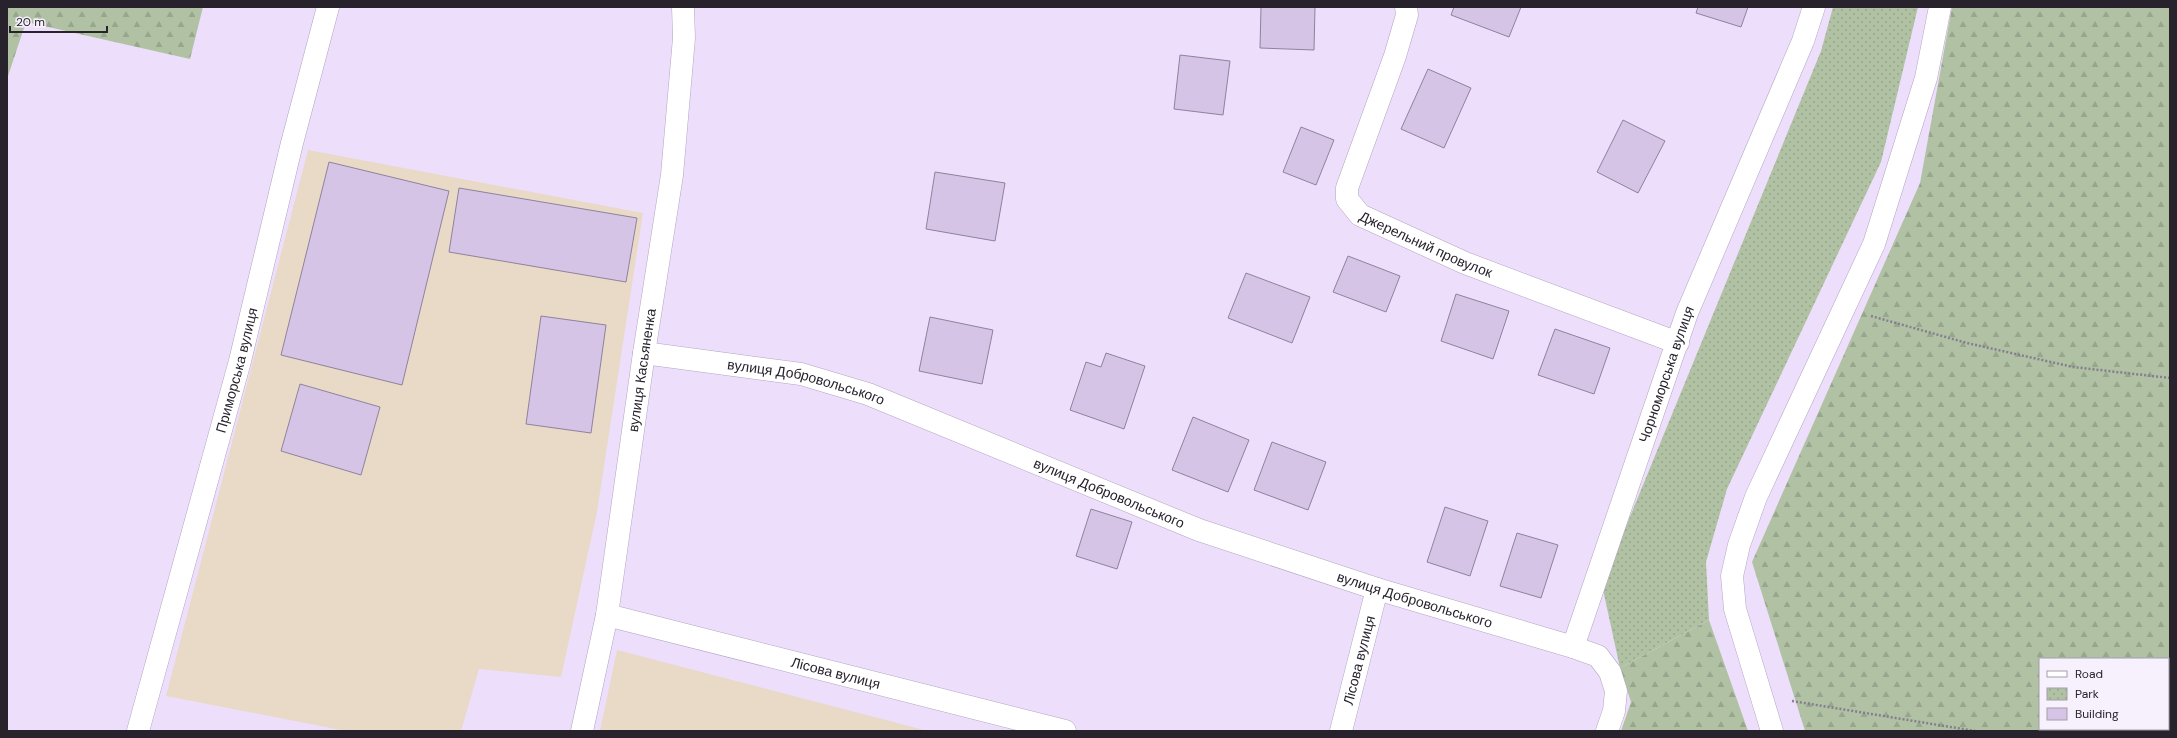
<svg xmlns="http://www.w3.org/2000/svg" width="2177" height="738" font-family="'DM Sans',sans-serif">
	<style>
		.industrial { fill: #e9d9c7 }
		.forest { fill: url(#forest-firs); fill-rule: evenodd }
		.park { fill: url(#park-dots) }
		.building { fill: #d5c4e5; stroke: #8f829c }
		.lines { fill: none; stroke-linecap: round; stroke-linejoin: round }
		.minor-casing { stroke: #b2a5c0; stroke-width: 23 }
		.path { stroke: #867d90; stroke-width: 2.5; stroke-dasharray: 2 2; stroke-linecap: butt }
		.minor { stroke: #fff; stroke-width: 22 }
		.labels { text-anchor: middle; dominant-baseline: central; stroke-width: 3; stroke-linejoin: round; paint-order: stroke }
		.street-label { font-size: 14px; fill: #27222c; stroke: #f6f1fc }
	</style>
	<defs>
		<pattern id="forest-firs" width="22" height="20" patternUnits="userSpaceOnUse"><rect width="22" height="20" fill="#b1c2a4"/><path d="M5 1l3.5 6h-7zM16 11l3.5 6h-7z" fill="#98a68d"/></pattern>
		<pattern id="park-dots" width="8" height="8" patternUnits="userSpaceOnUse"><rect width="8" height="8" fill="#b1c2a4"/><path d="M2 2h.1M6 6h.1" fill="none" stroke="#98a68d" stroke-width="1.8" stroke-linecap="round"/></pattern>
	</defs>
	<rect width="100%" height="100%" fill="#eddffc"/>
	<path class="industrial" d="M308 150 643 213 597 512 561 677 479 669 461 731H346L166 696Z
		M617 650 928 731H600Z"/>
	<path class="forest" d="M7 7H203L190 59 26 22 7 79Z
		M1952 7H2170V731H1805L1752 562 1920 183ZM2040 659H2168V729H2040Z
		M1709 620 1748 731H1621L1631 702 1620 668Z"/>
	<path class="park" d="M1833 7H1918L1881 162 1727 489 1706 562 1709 620 1620 668 1602 585 1821 51Z"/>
	<path class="building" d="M1261 7H1315L1314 50 1260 48Z
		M1454 7H1521L1509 37 1451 15Z
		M1698 7H1748L1741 27 1696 13Z
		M1180 55 1230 61 1223 115 1174 109Z
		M1428 69 1471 88 1444 148 1401 129Z
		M1623 120 1665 141 1638 193 1597 172Z
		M1301 127 1334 140 1316 185 1283 172Z
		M329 162 449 191 402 385 281 355Z
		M935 172 1005 183 995 241 926 229Z
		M459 188 637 218 626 282 449 252Z
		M1348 256 1400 276 1386 312 1333 292Z
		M1246 273 1310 297 1292 343 1228 318Z
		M1456 294 1509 311 1493 359 1441 341Z
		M541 316 606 325 591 433 526 424Z
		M930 317 993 330 982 384 919 371Z
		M1555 329 1610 348 1594 394 1538 375Z
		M1106 353 1145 366 1124 429 1070 410 1086 362 1101 367Z
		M300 384 380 407 361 475 281 451Z
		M1193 417 1249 440 1228 492 1172 470Z
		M1272 442 1326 462 1308 510 1254 490Z
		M1445 507 1488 521 1470 576 1427 562Z
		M1091 509 1132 522 1117 569 1076 556Z
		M1517 533 1558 545 1541 598 1500 586Z"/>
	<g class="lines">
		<defs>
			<g id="minor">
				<path id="s1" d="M1406 7 1407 15 1395 56 1347 188V199L1360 215 1465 263 1678 343"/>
				<path id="s2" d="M644 353 801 374 868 394 1199 530 1377 589 1573 647"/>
				<path id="s3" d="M607 615 1065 731"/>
				<path id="s4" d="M138 731 240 361 292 143 328 7"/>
				<path id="s5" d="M582 731 607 615 644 353 672 175 684 38 683 7"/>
				<path id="s6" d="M1341 731 1377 589"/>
				<path id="s7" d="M1607 731 1614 711 1616 691 1610 672 1598 656 1573 647 1687 313 1803 41 1814 7"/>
				<path d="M1772 731 1735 609 1732 576 1739 545 1756 497 1874 244 1926 78 1940 7"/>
			</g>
		</defs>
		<use href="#minor" class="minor-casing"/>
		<path class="path" d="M1871 316 1967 343 2073 367 2170 378
			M1792 701 1975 731"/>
		<use href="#minor" class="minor"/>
	</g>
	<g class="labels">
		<g class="street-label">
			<text stroke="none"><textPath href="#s1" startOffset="295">Джерельний провулок</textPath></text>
			<text stroke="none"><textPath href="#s4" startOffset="374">Приморська вулиця</textPath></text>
			<text stroke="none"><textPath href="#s5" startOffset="366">вулиця Касьяненка</textPath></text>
			<text stroke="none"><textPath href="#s7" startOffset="396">Чорноморська вулиця</textPath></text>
			<text stroke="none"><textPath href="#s2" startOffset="165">вулиця Добровольського</textPath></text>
			<text stroke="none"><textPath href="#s2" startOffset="489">вулиця Добровольського</textPath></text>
			<text stroke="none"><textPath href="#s2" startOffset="813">вулиця Добровольського</textPath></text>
			<text stroke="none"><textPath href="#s6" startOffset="73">Лісова вулиця</textPath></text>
			<text stroke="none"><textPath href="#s3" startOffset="236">Лісова вулиця</textPath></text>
		</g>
	</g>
	<rect width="2177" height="738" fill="none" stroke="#27222c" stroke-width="16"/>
	<rect x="2039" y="658" width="130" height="72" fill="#f6f1fc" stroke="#a39ea9"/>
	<rect x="2047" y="671" width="20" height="6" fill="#ffffff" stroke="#a39ea9"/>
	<text x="2075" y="678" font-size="12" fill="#27222c">Road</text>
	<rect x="2047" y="688" width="20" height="12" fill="url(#park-dots)" stroke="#a39ea9"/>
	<text x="2075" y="698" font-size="12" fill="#27222c">Park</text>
	<rect x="2047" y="708" width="20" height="12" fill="#d5c4e5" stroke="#a39ea9"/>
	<text x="2075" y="718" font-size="12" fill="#27222c">Building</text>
	<path d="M10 26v6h97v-6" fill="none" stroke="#27222c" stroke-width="2"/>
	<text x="16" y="26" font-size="12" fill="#27222c" stroke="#f6f1fc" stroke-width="3" paint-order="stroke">20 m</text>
</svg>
